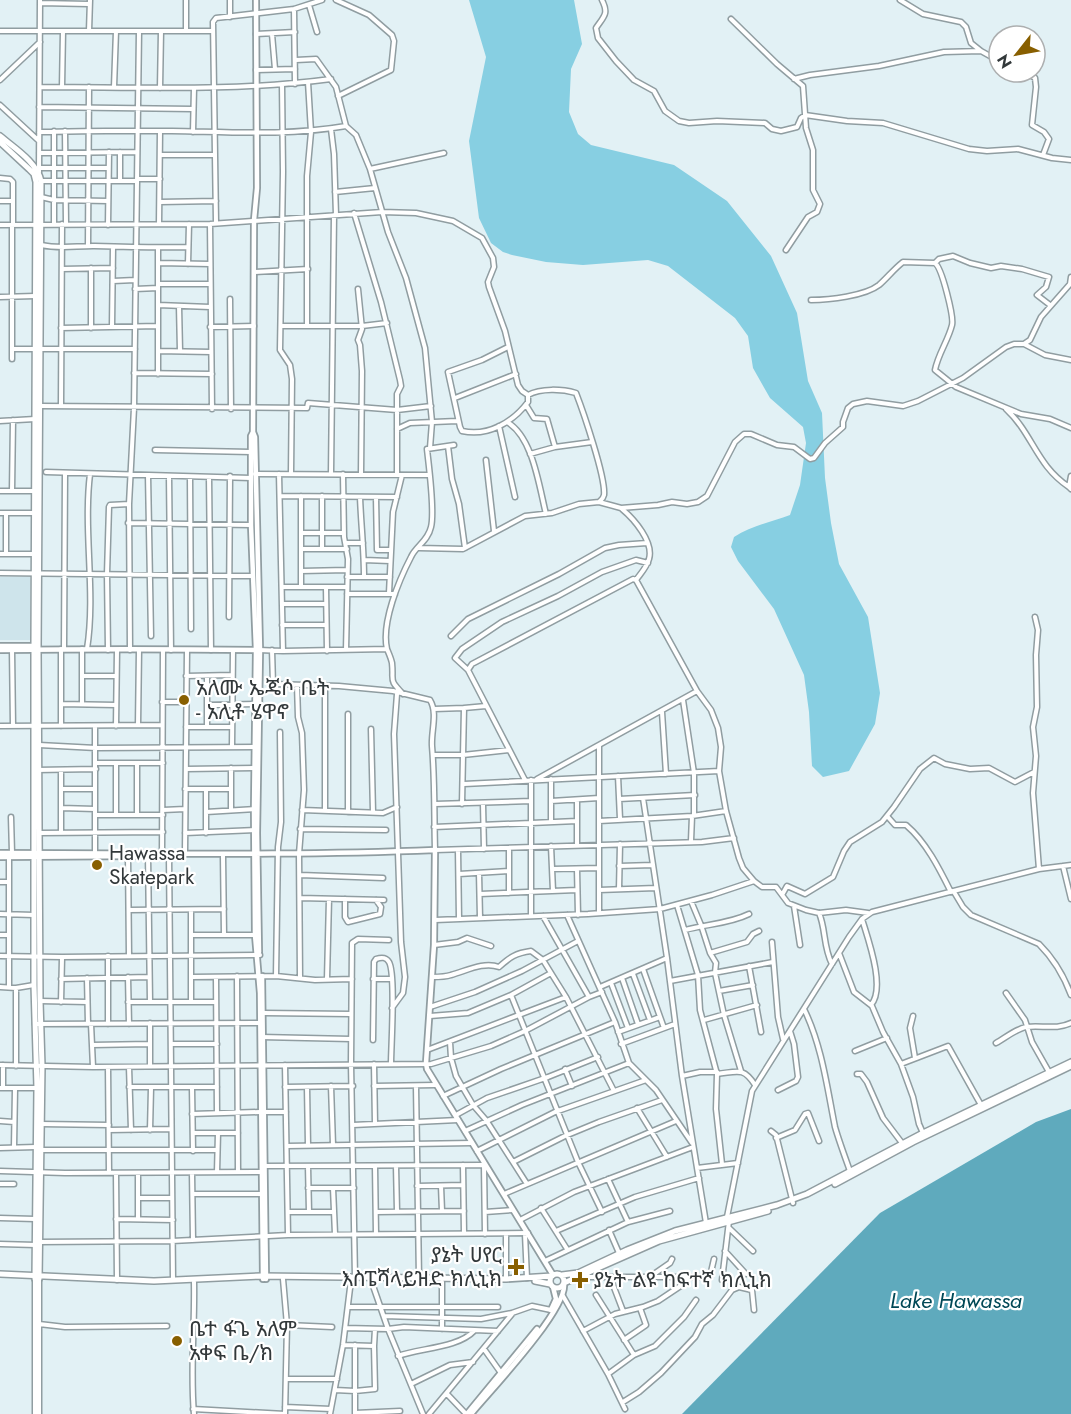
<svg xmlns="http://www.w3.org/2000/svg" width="1071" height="1414" font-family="Jost,'Noto Sans Ethiopic',sans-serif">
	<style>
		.built { fill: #cee4eb }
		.green { fill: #87cfe2 }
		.water { fill: #5faabd }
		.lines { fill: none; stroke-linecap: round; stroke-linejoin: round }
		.minor-casing { stroke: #909da1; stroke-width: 7 }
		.tertiary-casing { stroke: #909da1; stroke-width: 8 }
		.secondary-casing { stroke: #909da1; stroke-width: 8 }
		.minor { stroke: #fff; stroke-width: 4 }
		.tertiary { stroke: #fff; stroke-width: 4.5 }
		.secondary { stroke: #fff; stroke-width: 5 }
		.poi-dot { fill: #885f00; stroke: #fff; stroke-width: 2 }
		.labels { text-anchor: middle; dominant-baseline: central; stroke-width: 4.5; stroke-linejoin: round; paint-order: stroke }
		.poi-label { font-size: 21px; fill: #32383a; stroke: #fff; text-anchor: start }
		.water-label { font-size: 22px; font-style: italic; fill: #014856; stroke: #fff }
	</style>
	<rect width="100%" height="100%" fill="#e2f1f5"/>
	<path class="built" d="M0 577H30V640H0Z"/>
	<path class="green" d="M469 0H574L582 44 571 69 569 112 578 134 591 145 674 165 727 201 771 256 797 313 808 381 822 413 825 478 831 523 839 564 868 617 880 693 875 724 849 771 823 777 812 766 809 712 804 675 774 609 738 561 731 547 734 537C751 526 771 522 790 515L800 485 806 443 803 427 770 398 753 368 748 336 735 318 668 266 648 260 583 265 546 262 512 255 503 252 491 243 479 218 469 141 486 57Z"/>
	<path class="water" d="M1071 1109V1414H682L880 1213 1036 1122Z"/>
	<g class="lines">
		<defs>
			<path id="minor" d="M336 0 369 15 392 35 394 41 391 70 338 96
				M602 0C609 14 604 16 596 28L598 38 616 61 634 80 654 91 665 111 679 121 689 123 717 121 765 123 772 129 781 131 797 127 801 118 805 115 847 121 883 123 969 149 987 151 1018 149 1052 158 1071 160
				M900 0 923 14 961 22 966 27 971 43 981 51
				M40 3 89 4
				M309 5 317 32
				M294 9 295 84
				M230 17V0
				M731 19 777 64 803 86 806 128 813 150V190L820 204 817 212 808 217 786 250
				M0 31H213
				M89 31 90 0
				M186 31V0
				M256 34 295 32
				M272 34 275 69
				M296 60 316 59 336 87 346 126 356 135 370 169 388 232 406 278 425 348 432 422 430 448
				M256 70 295 69
				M1026 72 1035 78 1036 87 1032 125 1044 132 1049 139 1043 155
				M794 79 810 75 879 66 944 52 981 51 999 61
				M0 80 40 42
				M282 85 283 172 280 350 290 365 292 379 291 473
				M40 87C137 87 234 92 331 79
				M62 87 63 31
				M114 87 116 31
				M160 88 161 31
				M0 105 39 141
				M39 107 193 109
				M331 129 334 154 336 215
				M54 131V224
				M65 131 66 224
				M39 132C84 131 128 130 172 131 231 132 288 136 346 126
				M193 132 194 88
				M39 153 137 152
				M160 155H215
				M39 168H108
				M370 169 444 153
				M39 172 40 0
				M0 178 10 179 13 182V225
				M137 179H160
				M41 181H137
				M120 181V152
				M335 192 375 188
				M41 197 54 200 108 201
				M0 201H13
				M160 202 216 201
				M354 213 381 302 400 380 401 386 397 394V475
				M216 222 213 22 216 18 294 9 322 0
				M159 224 160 131
				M210 224 212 409
				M0 225 210 224 382 212 416 213 453 221 482 238 493 258 494 267 488 282 489 287 505 331 518 385 522 391 528 395
				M12 225V359
				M108 225 109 152
				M41 245C59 249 75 246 93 246 125 247 156 248 188 247
				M88 246 89 87
				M159 263 210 264
				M935 263C942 268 954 317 952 325 948 341 938 354 935 370L956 387 1021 414 1050 419 1071 428
				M188 264 189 224
				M62 269 113 268
				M255 272 308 269
				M113 281 135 280
				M159 284H210
				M135 289 158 288
				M358 289 362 329 358 340 360 345 362 371 361 474
				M0 297 35 296
				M230 299 231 409
				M811 300C829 300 865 296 879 285 887 278 894 269 903 262L935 263 939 259 953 256 970 263 991 268 1001 266 1022 269 1049 277 1046 287 1037 295 1050 305
				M158 305 210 307
				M179 306 180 351
				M281 326H362L387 323
				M307 326V176L311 132 308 82
				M112 327 113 247
				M210 327 254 326
				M61 328 158 326
				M91 328V268
				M1024 344 1045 355 1071 360
				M508 347 482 360 448 372 460 427 462 431C488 437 513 422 528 402V395
				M12 349H135
				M158 351 211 352
				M134 373 212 374
				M158 374V248
				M528 395C541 388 562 389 576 393 583 411 606 478 604 495 603 499 602 499 599 502
				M455 398 516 374
				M526 405 534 418 547 419 555 447
				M40 406 307 408 308 403 397 410 431 406
				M61 406 62 224
				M1006 409C1033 434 1036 465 1069 487
				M0 421 35 419
				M507 422C533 437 539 486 546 514
				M499 426 515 497
				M397 429 410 423 457 421
				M448 446 452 479 459 504 465 548
				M155 450 251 452
				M530 454 555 447 592 442
				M486 460 494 531
				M46 472 251 478
				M255 474 429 475
				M279 474 283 651
				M331 474 334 215
				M343 474 344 537 348 559 346 650
				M148 475 151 636
				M169 476 171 650
				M1071 476 1069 487 1071 489
				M190 477 191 629
				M209 477 211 650
				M0 491H35
				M12 491 13 420
				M280 496 397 497
				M301 496V587
				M360 497C361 524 364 550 364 577
				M376 497 377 550H391
				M0 513H35
				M6 513V554
				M128 523 251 525
				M301 533H344
				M345 543H363
				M419 548 463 549 525 516 552 513 579 504 599 502 621 508 658 505 672 502 687 504 698 502 707 496 735 442 744 434H751L777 445 794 447 810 459 814 458 825 443 843 427V422L848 408 853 404 867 401 903 406 918 401 963 378 1006 347 1014 344H1024L1030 340 1041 317 1070 284 1071 277
				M301 549H347
				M322 549V496
				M0 554H35
				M364 560 390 561
				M301 571 347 570
				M0 573 253 576
				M347 577H390
				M636 580 697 691 711 710 718 728 721 747 719 771 726 811 739 858 743 868 754 881 762 887H776L788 903 806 910 819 913 846 910 868 913
				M282 587H347
				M326 587 327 651
				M389 593 393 512 402 475
				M347 594H395
				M282 604H326
				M229 617 230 476
				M1035 617 1038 630 1036 655 1037 707 1033 727 1036 756 1033 793 1039 869
				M282 625H326
				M451 636 468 619 559 574 605 548 619 545 647 543
				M64 648 65 473
				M61 649V726
				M82 649V704
				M87 649C96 592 83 532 90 474
				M12 650 13 726
				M108 650 107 574 109 507 110 505 129 504
				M130 650 129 504 134 408 139 31
				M259 650 283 651 387 649
				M272 650 273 684 339 686 393 691 430 700C438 713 431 731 432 746 435 781 434 816 435 850L702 842 734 838
				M468 670 472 664 633 579 636 580C641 573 647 567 649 559 654 542 634 519 622 509
				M82 676H116
				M186 676 232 675
				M297 685 298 717 302 733 304 790 299 854 300 978
				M325 685V811
				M403 694C388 678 394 683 392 663 391 658 389 654 387 649 381 623 399 580 411 557 416 546 428 541 431 527 435 511 429 468 427 449L454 445
				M683 700 694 773V815
				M162 702H186
				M61 704 116 705
				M207 705 258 704
				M464 708 486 706
				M434 709 464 708 462 804
				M662 712 666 774
				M348 714V812
				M138 725 139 650
				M0 726 162 725
				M116 726 117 650
				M186 727H232
				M207 727V676
				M371 729 373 812
				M39 745 96 748 257 747
				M232 746 233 650
				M599 746V913
				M434 755H463L509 750
				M96 763H163
				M116 763V815
				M231 768V810
				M186 769 254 768
				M36 770 96 769
				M61 770V832
				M618 776 620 819
				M537 779 697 691
				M525 780 468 670 455 658 462 649 502 622 558 596 602 572 636 560 648 563
				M531 780V915
				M464 784 719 771
				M61 789H95
				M185 789H231
				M619 799 695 795
				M551 801 599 798
				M435 804 531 801
				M483 804 484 849
				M61 808 95 809
				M163 810 185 809
				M302 810 383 813 397 807
				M206 812 257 809
				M95 815H163
				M137 815V763
				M887 816 895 825H906C926 842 939 868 951 892
				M11 817 12 853
				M551 821V779
				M599 821 692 816 726 811
				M434 827 577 821
				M300 829 386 830
				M40 833 163 832
				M185 833 257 830
				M206 833V789
				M691 841 692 816
				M577 845V800
				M551 846 553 891
				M458 850 459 919
				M185 853 187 650
				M95 856V726
				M148 856 150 1002
				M162 856 163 650
				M169 856 173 1280
				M223 856 224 935
				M128 857 129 956
				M619 866 653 865
				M1063 866 1071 899
				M552 869 599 868
				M577 869 578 915
				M479 873 480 918
				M459 874 509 871
				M300 875 383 878
				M0 882H9
				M619 889 620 844
				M599 890 656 888
				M954 892 963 907 971 915 1039 944C1053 958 1064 976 1071 995
				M509 893V849
				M480 894 577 890
				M782 895 787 886 805 894 833 877 844 851 850 842 882 822 894 807 920 769 934 758 945 764 970 769 989 768 1015 782 1034 772
				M300 898 384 900
				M345 899V917L348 922 380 914 381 907 376 900
				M691 901 701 925 710 953 716 963 715 973 724 1015 741 1071
				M677 905 698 975 700 1010 717 1074 716 1109 722 1164
				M794 906 800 945
				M129 910 224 909
				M191 910V1002
				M819 913C826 929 823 947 832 964
				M0 914 34 915
				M567 915 615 1022 629 1063 656 1090 692 1143
				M543 916 589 997
				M862 919C868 939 886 988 871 1005
				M435 920 588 914 660 909 712 895 754 881
				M685 930C706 924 729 924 749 914
				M0 935H9
				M191 935H258
				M772 942 778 1017 783 1039
				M434 945 458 942 467 938 491 946
				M710 953 747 942 753 934 759 931
				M839 953 854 992 872 1006 883 1032 901 1064 913 1097 919 1124 923 1133
				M0 956 62 957 260 955
				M108 956V1024
				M667 958 682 1076 706 1223
				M749 966 761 1032
				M643 969 664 1028
				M551 973 566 997
				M633 974 650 1020
				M237 976 238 1172
				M276 976 278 847 281 822 280 732
				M128 977 129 1024
				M192 977 276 976 315 980 352 979
				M216 977 217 1113
				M87 978 88 1024
				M622 978 638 1024
				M61 979 149 977
				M327 979 329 899
				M373 979H392
				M670 981 773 962
				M611 983 628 1028
				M0 987 16 988 34 985
				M9 987V857
				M600 987 667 958 643 798
				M719 991 753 985
				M1006 993 1025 1020 1032 1042 1049 1072
				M511 995 578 1162 602 1212
				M40 1001 87 1002
				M61 1002 62 958
				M128 1002H216
				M430 1007 475 992 522 971 578 941
				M392 1008 403 993 405 977 401 942 394 734 397 694
				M804 1009C822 1046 827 1087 835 1127 839 1141 845 1157 850 1171
				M264 1013 351 1014
				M430 1016 468 1013 511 995 551 973 543 960 531 951C516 953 510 957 499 967 484 961 466 971 451 975 445 977 438 977 432 977
				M913 1016 910 1028 915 1058
				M704 1020 757 1005
				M35 1024 260 1023
				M91 1024 93 1067
				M618 1032 660 1017
				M261 1037 351 1039
				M373 1040 374 962 376 959C382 957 386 957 389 962 396 974 391 1046 391 1064
				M450 1042 451 1058 456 1076 473 1105 486 1120 527 1184
				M996 1043C1005 1038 1016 1029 1026 1027 1041 1025 1057 1030 1071 1023
				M171 1044H217
				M621 1044 675 1024
				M92 1045 150 1044
				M427 1050 566 997 614 1091
				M855 1051 887 1038
				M374 1064 375 1124
				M901 1064 948 1046 981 1105
				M0 1065 93 1067 431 1064 491 1046 525 1031 589 997 602 992
				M3 1065V1088
				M285 1065 288 1235
				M16 1066V988
				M150 1066V1023
				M108 1067 109 1173
				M129 1067 131 1130
				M565 1069 572 1086
				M717 1074C737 1072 743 1066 755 1085
				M857 1074H861L867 1082 883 1118 902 1143
				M682 1076 700 1072H717
				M331 1086 333 1145
				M374 1086 436 1085
				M416 1086 419 1278
				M129 1087H217
				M285 1087 353 1086
				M307 1087 308 1145
				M0 1088H37
				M192 1088 193 1151
				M778 1090 796 1081 798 1077 794 1044 790 1031
				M443 1096 501 1069 615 1022
				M637 1108 667 1157
				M264 1112H286
				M192 1114 260 1112
				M456 1115 487 1098 548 1077 598 1057
				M0 1121 14 1122
				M41 1124 109 1125
				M353 1125 458 1120
				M109 1130 171 1129
				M150 1130 151 1088
				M465 1131 522 1105 629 1063
				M771 1131 776 1135 793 1203
				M193 1133H238
				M776 1138 795 1130 805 1114 808 1113 819 1141
				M287 1146 472 1143
				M14 1147 15 1089
				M0 1148 36 1147
				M41 1150H217
				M477 1151 555 1112 646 1080
				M513 1162 565 1136 599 1122 662 1100
				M463 1165 464 1233
				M263 1166 484 1165
				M308 1166 309 1212
				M375 1166 376 1234
				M396 1166 397 1211
				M484 1166 485 1234
				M697 1168 738 1163
				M0 1171 65 1173 264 1172
				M217 1172 218 1133
				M116 1173 117 1280
				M192 1173 193 1240
				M608 1179 628 1222
				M0 1184H14
				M417 1186 463 1185
				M441 1186 442 1211
				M308 1188H354
				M333 1188 335 1234
				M193 1194H261
				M504 1194 676 1121
				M138 1198H172
				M541 1208 567 1249
				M288 1212H334
				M376 1212 464 1211
				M485 1212 513 1210
				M727 1217 752 1091 849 937 862 919 872 912 1039 869 1071 865
				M0 1218 35 1219
				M116 1219 173 1220
				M138 1219V1173
				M520 1220 574 1192 693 1147
				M729 1228 753 1251
				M609 1230 619 1253
				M556 1231 635 1197 699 1178
				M506 1234V1279
				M525 1234 527 1278
				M38 1242 172 1241 288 1235 528 1233
				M0 1244 36 1245
				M725 1251 746 1274
				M545 1261 628 1222 670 1211
				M584 1274 590 1277H704L711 1272 714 1259
				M651 1276 670 1263 672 1259
				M355 1277 351 1064 352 943 358 939 389 940
				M610 1277 623 1311
				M283 1279 287 1325 285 1414
				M371 1280 388 1329 423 1414
				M722 1280 729 1221
				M442 1282V1329
				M596 1295 634 1355
				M563 1296 608 1374 625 1409
				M348 1307H498
				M384 1316 481 1319 512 1313 532 1306 551 1310
				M39 1324 65 1327 167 1326
				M287 1325 332 1327
				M345 1328 388 1329 404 1327 498 1331
				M583 1331 615 1314 643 1307 658 1301 685 1283 687 1277
				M624 1340 646 1325 640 1308
				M343 1345 374 1346
				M484 1349 501 1373
				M398 1356C420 1348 458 1348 474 1331
				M608 1374 634 1355 655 1346 684 1317 696 1300
				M287 1379H337
				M411 1384 450 1365 473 1362
				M335 1390 355 1391 375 1389 374 1346 375 1329
				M447 1394 466 1414
				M623 1402 639 1392 661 1373 695 1337 702 1324 713 1315 732 1290 739 1287 752 1290 754 1310
				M285 1407 331 1409
				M193 1409 285 1414
				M355 1413 400 1411
				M35 1414V1279
				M39 1414V1279
				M194 1414C190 1370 195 1326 194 1282
				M330 1414 343 1345 351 1280
				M355 1414V1345
				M429 1414 512 1314"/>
			<path id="tertiary" d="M253 432 251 436V525L256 650 254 809 255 935 260 993 263 1279
				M253 432 255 437 260 650 257 833 259 952
				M253 433 254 220 257 188 256 0
				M0 646H37
				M0 650C85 649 171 649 256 650
				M0 853C145 853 290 856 435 850L434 945 426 1063 427 1069 553 1275
				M0 857 141 856
				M262 976 266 1279
				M551 1310 556 1299 553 1287
				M467 1414 537 1329
				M471 1414C490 1391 567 1310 564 1284"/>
			<path id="secondary" d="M0 136C14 148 37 162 41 181L38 649 40 1001 42 1066 39 1279
				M0 142 29 169 34 174 36 182 34 646V985L37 1088 35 1279
				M835 1184 913 1142 1071 1066
				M550 1281a7 7 0 1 1 14 0a7 7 0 1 1-14 0Z
				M0 1274 154 1281 262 1276 506 1279 552 1276
				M562 1275 578 1273 627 1250 675 1231 777 1205 807 1194 923 1133 1071 1062
				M535 1281 550 1284
				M564 1283 659 1241 768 1211"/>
		</defs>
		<use href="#minor" class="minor-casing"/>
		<use href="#tertiary" class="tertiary-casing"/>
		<use href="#secondary" class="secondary-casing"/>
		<use href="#minor" class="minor"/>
		<use href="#tertiary" class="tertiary"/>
		<use href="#secondary" class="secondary"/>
	</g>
	<g class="poi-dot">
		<circle cx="184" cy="700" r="6"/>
		<circle cx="97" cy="865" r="6"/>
		<path d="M513 1258h6v6h6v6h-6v6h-6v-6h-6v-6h6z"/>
		<path d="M577 1271h6v6h6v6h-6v6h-6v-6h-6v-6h6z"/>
		<circle cx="177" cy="1341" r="6"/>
	</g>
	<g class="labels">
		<g class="poi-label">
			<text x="196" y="688">አለሙ ኤጄሶ ቤት<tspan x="196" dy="24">- አሊቶ ሄዋኖ</tspan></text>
			<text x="109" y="853">Hawassa<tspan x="109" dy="24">Skatepark</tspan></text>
			<text x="502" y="1255" text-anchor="end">ያኔት ሀየር<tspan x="502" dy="24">እስፔሻላይዝድ ክሊኒክ</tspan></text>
			<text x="594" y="1280">ያኔት ልዩ ከፍተኛ ክሊኒክ</text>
			<text x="189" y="1329">ቤተ ፋጌ አለም<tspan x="189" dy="24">አቀፍ ቤ/ክ</tspan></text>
		</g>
		<g class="water-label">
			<text x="956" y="1300">Lake Hawassa</text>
		</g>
	</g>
	<g transform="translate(1017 54) rotate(239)"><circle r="28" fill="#ffffff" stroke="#adafb0" stroke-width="1.5"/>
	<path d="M0-4.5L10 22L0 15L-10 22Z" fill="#885f00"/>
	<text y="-9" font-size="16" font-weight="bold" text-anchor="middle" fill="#32383a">N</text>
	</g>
</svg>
